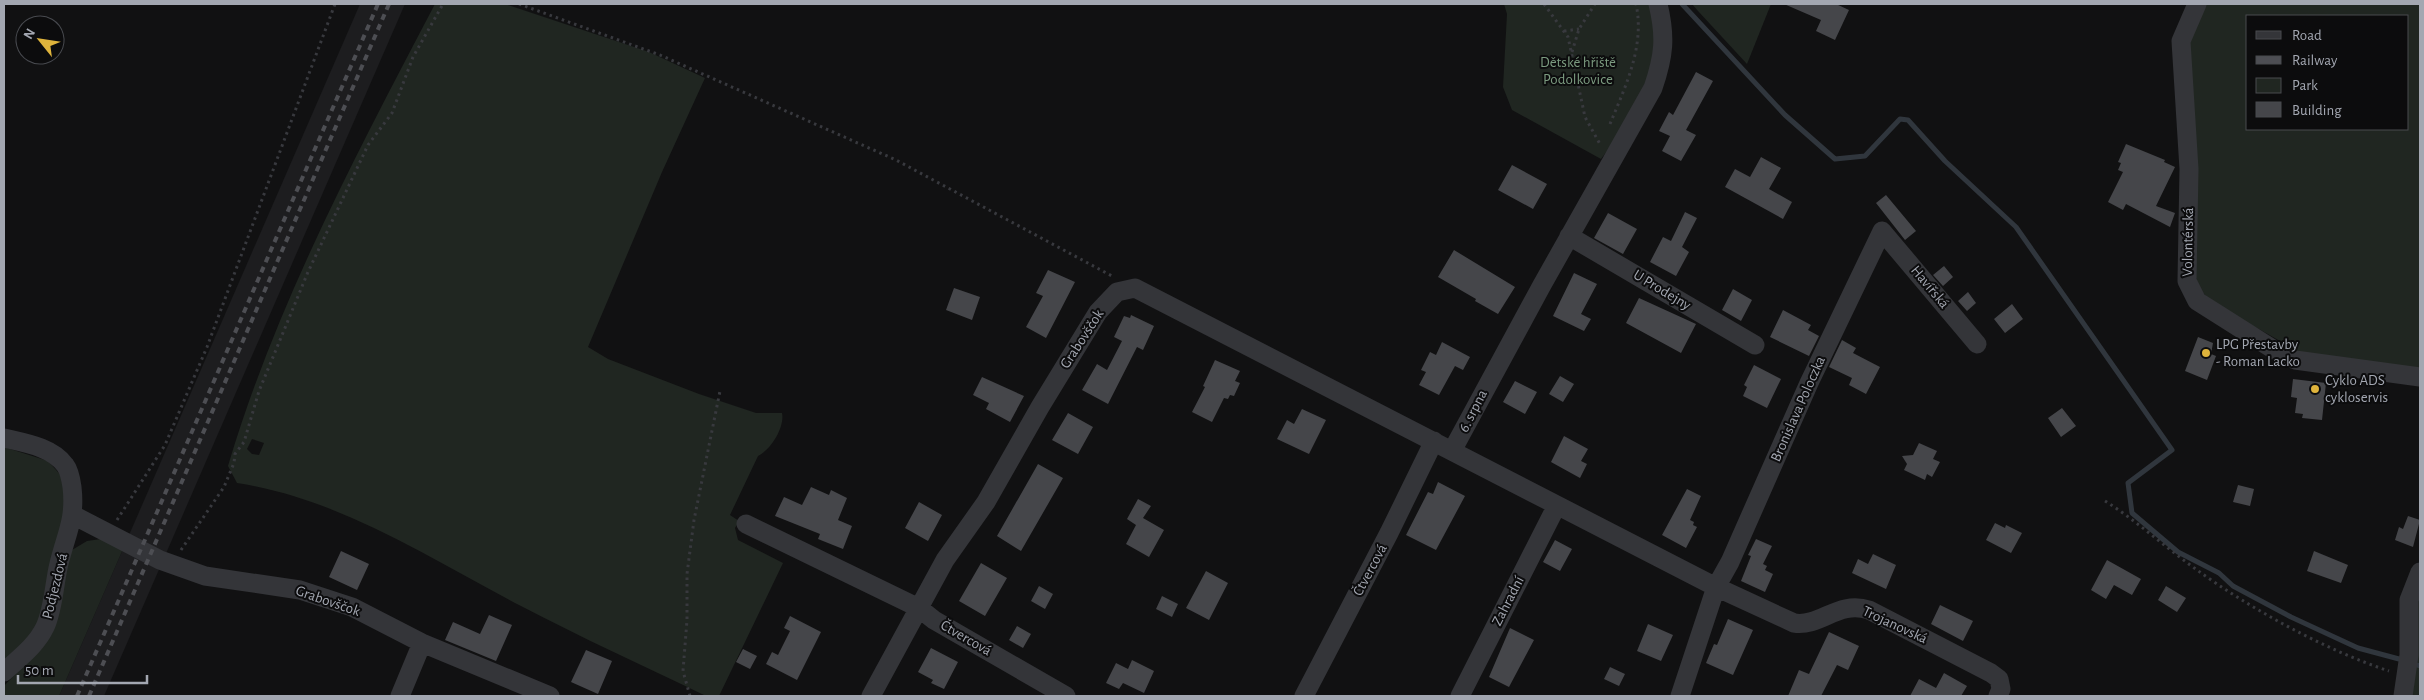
<svg xmlns="http://www.w3.org/2000/svg" width="2424" height="700" font-family="'Alegreya Sans',sans-serif">
	<style>
		.built { fill: #1d1d1f }
		.green { fill: #202621; fill-rule: evenodd }
		.lines { fill: none; stroke-linecap: round; stroke-linejoin: round }
		.stream { stroke: #30363d; stroke-width: 5 }
		.building { fill: #45464a }
		.path { stroke: #38393e; stroke-width: 3; stroke-dasharray: 2.5 4; stroke-linecap: butt }
		.minor { stroke: #343539; stroke-width: 19 }
		.rail { stroke: #4d4e53; stroke-width: 4; stroke-dasharray: 6 5; stroke-linecap: butt }
		.poi-dot { fill: #dfb43c; stroke: #0c0c0d; stroke-width: 2 }
		.labels { text-anchor: middle; dominant-baseline: central; stroke-width: 4; stroke-linejoin: round; paint-order: stroke }
		.park-label { font-size: 15px; fill: #7c9b80; stroke: #0c0c0d }
		.street-label { font-size: 15px; fill: #a3a7b1; stroke: #0c0c0d }
		.poi-label { font-size: 15px; fill: #a3a7b1; stroke: #0c0c0d; text-anchor: start }
	</style>
	<rect width="100%" height="100%" fill="#111112"/>
	<path class="built" d="M360 4H405L104 696H59Z"/>
	<path class="green" d="M435 4H505L649 52 705 78 662 172 588 347 608 359 699 394 756 413H782C785 427 771 450 758 456L730 515 739 521 735 528 738 540 783 563 719 696H706C644 666 582 638 521 606 429 558 341 499 237 483L228 466C276 304 357 153 435 4ZM252 439 264 443 259 455 252 454 247 449Z
		M1504 4H1650C1652 16 1655 29 1655 42 1656 84 1626 127 1601 159L1512 110 1503 87 1507 14Z
		M1692 4H1771L1747 64 1698 11Z
		M2202 4H2420V374L2301 353 2257 328 2222 312 2200 290 2195 275 2188 38ZM2248 16H2408V129H2248Z
		M4 447 48 461 65 480 64 512 40 626 4 664Z
		M101 539 123 549 59 696H4V686L40 648 64 569 72 550 87 541Z
		M2420 587V696H2408L2414 601Z"/>
	<g class="lines">
		<path class="stream" d="M1682 4 1785 115 1835 159 1865 156 1900 119 1908 120 1945 161 2016 227 2172 450 2128 483 2132 513 2178 552 2219 573 2233 586 2291 617 2358 648 2399 659
			M2417 665 2420 666"/>
	</g>
	<path class="building" d="M1784 4H1836L1849 10 1835 40 1816 31 1821 20Z
		M1696 72 1713 81 1686 130 1696 135 1681 161 1662 151 1670 136 1659 131 1669 112 1673 115Z
		M2126 144 2165 160 2164 162 2175 167 2156 206 2175 213 2170 227 2126 204 2123 210 2108 202 2123 172 2118 170 2121 163 2118 162Z
		M1761 157 1781 168 1769 189 1792 202 1783 219 1725 187 1735 169 1750 177Z
		M1512 165 1547 184 1533 209 1498 190Z
		M1886 195 1916 231 1905 240 1876 203Z
		M1685 212 1697 218 1682 247 1689 252 1676 276 1650 262 1663 237 1671 241Z
		M1608 213 1637 229 1623 254 1594 238Z
		M1454 250 1515 287 1498 314 1475 301 1476 299 1438 277Z
		M1944 266 1953 277 1943 286 1933 275Z
		M1048 270 1075 282 1046 338 1026 327 1043 296 1036 293Z
		M1574 273 1597 284 1581 314 1591 319 1584 331 1553 316Z
		M954 288 980 297 972 320 946 310Z
		M1733 289 1752 300 1741 321 1722 310Z
		M1968 292 1976 303 1967 311 1958 301Z
		M1639 298 1696 324 1681 353 1626 323Z
		M2012 304 2023 319 2005 333 1994 319Z
		M1783 310 1811 325 1808 330 1819 336 1809 356 1770 337Z
		M1131 315 1154 326 1143 350 1137 347 1108 404 1082 390 1097 364 1107 370 1122 341 1114 337 1124 316 1130 318Z
		M2198 337 2213 343 2211 354 2216 356 2207 380 2185 371Z
		M1842 340 1856 348 1853 353 1880 367 1866 394 1849 385 1852 378 1829 367Z
		M1442 342 1470 357 1463 370 1455 366 1439 395 1419 385 1426 372 1421 370 1430 352 1436 355Z
		M1215 360 1240 371 1235 381 1240 383 1234 396 1230 395 1228 399 1224 398 1212 422 1192 412 1205 387 1203 386Z
		M1754 365 1781 379 1767 408 1743 396 1747 387 1744 385Z
		M1560 376 1574 384 1563 402 1549 394Z
		M982 377 1024 396 1010 422 986 409 989 403 973 395Z
		M2293 379 2326 383 2322 420 2302 418 2303 414 2295 413 2297 398 2291 397Z
		M1515 381 1537 392 1525 414 1503 402Z
		M2062 408 2076 426 2061 437 2048 418Z
		M1302 409 1326 420 1309 454 1277 439 1287 420 1294 424Z
		M1068 413 1093 427 1078 454 1052 440Z
		M1564 436 1588 449 1581 461 1587 464 1580 478 1551 462Z
		M1919 443 1937 451 1933 459 1940 462 1932 477 1927 474 1925 480 1904 470 1907 464 1902 456 1913 455Z
		M1038 464 1063 478 1021 551 997 536Z
		M1438 482 1465 496 1436 550 1406 535 1428 492 1433 494Z
		M2238 485 2254 489 2250 506 2233 502Z
		M811 487 829 495 831 490 847 498 838 520 852 526 843 549 818 539 820 534 775 516 784 497 802 505Z
		M1687 489 1701 496 1690 520 1694 522 1693 525 1697 527 1686 548 1662 535Z
		M1138 499 1151 506 1143 518 1164 530 1149 557 1126 544 1136 525 1127 519Z
		M919 502 942 515 928 541 905 528Z
		M2408 516 2420 520 2413 547 2395 540 2399 527 2403 529Z
		M1995 523 2005 528 2006 525 2022 533 2011 553 1986 540Z
		M1756 539 1772 546 1763 564 1767 566 1765 570 1773 574 1765 592 1741 581 1751 556 1748 555Z
		M1555 540 1572 549 1560 571 1543 562Z
		M341 551 369 564 357 590 329 577Z
		M2314 551 2348 565 2341 583 2307 571Z
		M1873 554 1896 565 1886 589 1852 573 1858 559 1868 564Z
		M2107 560 2141 579 2132 595 2114 585 2106 599 2091 590Z
		M981 563 1007 578 985 616 959 601Z
		M1206 571 1228 583 1209 620 1186 608Z
		M1039 586 1053 594 1045 609 1031 601Z
		M2166 586 2186 598 2177 612 2158 600Z
		M1162 596 1178 604 1172 617 1156 609Z
		M1940 605 1973 621 1963 641 1931 624Z
		M489 615 512 625 496 661 445 640 453 622 480 634Z
		M790 616 821 632 797 680 766 664 772 652 778 655 790 631 784 628Z
		M1728 619 1753 630 1733 675 1706 663 1714 644 1717 645Z
		M1648 624 1673 635 1661 661 1637 651Z
		M1017 626 1031 634 1023 648 1009 640Z
		M1510 628 1534 640 1509 687 1489 677Z
		M1829 632 1859 646 1848 670 1837 665 1821 696H1788L1799 670 1809 674Z
		M931 648 958 662 944 689 931 683 933 680 918 672Z
		M743 649 757 656 750 669 736 662Z
		M586 650 612 661 598 694 571 682Z
		M1132 660 1154 671 1144 693 1123 683 1119 689 1106 683 1116 663 1128 669Z
		M1610 667 1625 674 1619 686 1604 679Z
		M1944 673 1967 686 1961 696H1910L1919 679 1936 688Z"/>
	<g class="lines">
		<path class="path" d="M519 4 660 55 896 160 1112 276
			M1544 4 1568 37 1585 117 1601 146
			M1564 31 1579 29
			M1572 52 1579 29 1595 4
			M1610 124C1626 85 1645 46 1636 4
			M2105 501C2137 521 2166 548 2197 570 2251 609 2325 650 2389 671
			M117 520 165 445 207 347 335 4
			M181 550 224 487 234 463 235 454 244 442 259 391 308 272 368 145 392 113 413 57 443 4
			M690 696 683 671 687 620V574L694 520 720 391"/>
		<path class="minor" d="M2197 4 2181 41 2189 169 2187 281 2197 301 2276 351 2295 360 2420 377
			M1569 236 1755 345
			M1977 344 1882 231 1809 383 1730 562 1716 587 1794 623C1821 627 1838 600 1869 610L1991 673 1999 679 2001 689 1998 696
			M4 438C25 443 52 447 65 465 69 470 71 480 72 487 76 521 65 536 58 568 54 587 53 610 45 627 36 646 18 659 4 672
			M1452 451 1542 285 1653 88C1664 56 1666 37 1658 4
			M73 515 160 560 205 576 300 590 352 607 422 643 550 696
			M746 524 919 608 934 620 1066 696
			M400 696 422 643
			M871 696 945 560 986 502 1040 407 1098 312 1117 292 1135 288 1716 587 1680 696
			M1304 696 1389 533 1434 441
			M1460 696 1556 507
			M2403 696 2409 655V600L2420 572"/>
		<path class="rail" d="M77 696 378 4
			M89 696 389 4"/>
	</g>
	<g class="poi-dot">
		<circle cx="2206" cy="353" r="5"/>
		<circle cx="2315" cy="389" r="5"/>
	</g>
	<g class="labels">
		<g class="park-label">
			<text x="1578" y="62">Dětské hřiště<tspan x="1578" dy="17">Podolkovice</tspan></text>
		</g>
		<g class="street-label">
			<text transform="translate(2188 242) rotate(-89)">Volontérská</text>
			<text transform="translate(1930 287) rotate(50)">Havířská</text>
			<text transform="translate(1662 290) rotate(31)">U Prodejny</text>
			<text transform="translate(1082 339) rotate(-57)">Grabovščok</text>
			<text transform="translate(1798 409) rotate(-66)">Bronislava Poloczka</text>
			<text transform="translate(1473 411) rotate(-63)">6. srpna</text>
			<text transform="translate(1370 570) rotate(-62)">Čtvercová</text>
			<text transform="translate(55 586) rotate(-76)">Podjezdová</text>
			<text transform="translate(328 601) rotate(19)">Grabovščok</text>
			<text transform="translate(1508 601) rotate(-63)">Zahradní</text>
			<text transform="translate(1895 625) rotate(25)">Trojanovská</text>
			<text transform="translate(966 638) rotate(30)">Čtvercová</text>
		</g>
		<g class="poi-label">
			<text x="2216" y="344">LPG Přestavby<tspan x="2216" dy="17">- Roman Lacko</tspan></text>
			<text x="2325" y="380">Cyklo ADS<tspan x="2325" dy="17">cykloservis</tspan></text>
		</g>
	</g>
	<rect width="2424" height="700" fill="none" stroke="#a3a7b1" stroke-width="10"/>
	<rect x="2246" y="15" width="162" height="115" fill="#0c0c0d" stroke="#484a4f"/>
	<rect x="2256" y="31" width="25" height="8" fill="#343539" stroke="#484a4f"/>
	<text x="2292" y="40" font-size="15" fill="#a3a7b1">Road</text>
	<rect x="2256" y="56" width="25" height="8" fill="#4d4e53" stroke="#484a4f"/>
	<text x="2292" y="65" font-size="15" fill="#a3a7b1">Railway</text>
	<rect x="2256" y="78" width="25" height="15" fill="#202621" stroke="#484a4f"/>
	<text x="2292" y="90" font-size="15" fill="#a3a7b1">Park</text>
	<rect x="2256" y="102" width="25" height="15" fill="#45464a" stroke="#484a4f"/>
	<text x="2292" y="115" font-size="15" fill="#a3a7b1">Building</text>
	<g transform="translate(40 40) rotate(300)"><circle r="24" fill="#0c0c0d" stroke="#484a4f"/>
	<path d="M0-4L9 19L0 12L-9 19Z" fill="#dfb43c"/>
	<text y="-8" font-size="14" font-weight="bold" text-anchor="middle" fill="#a3a7b1">N</text>
	</g>
	<path d="M18 675v8h129v-8" fill="none" stroke="#a3a7b1" stroke-width="2.5"/>
	<text x="25" y="675" font-size="15" fill="#a3a7b1" stroke="#0c0c0d" stroke-width="4" paint-order="stroke">50 m</text>
</svg>
